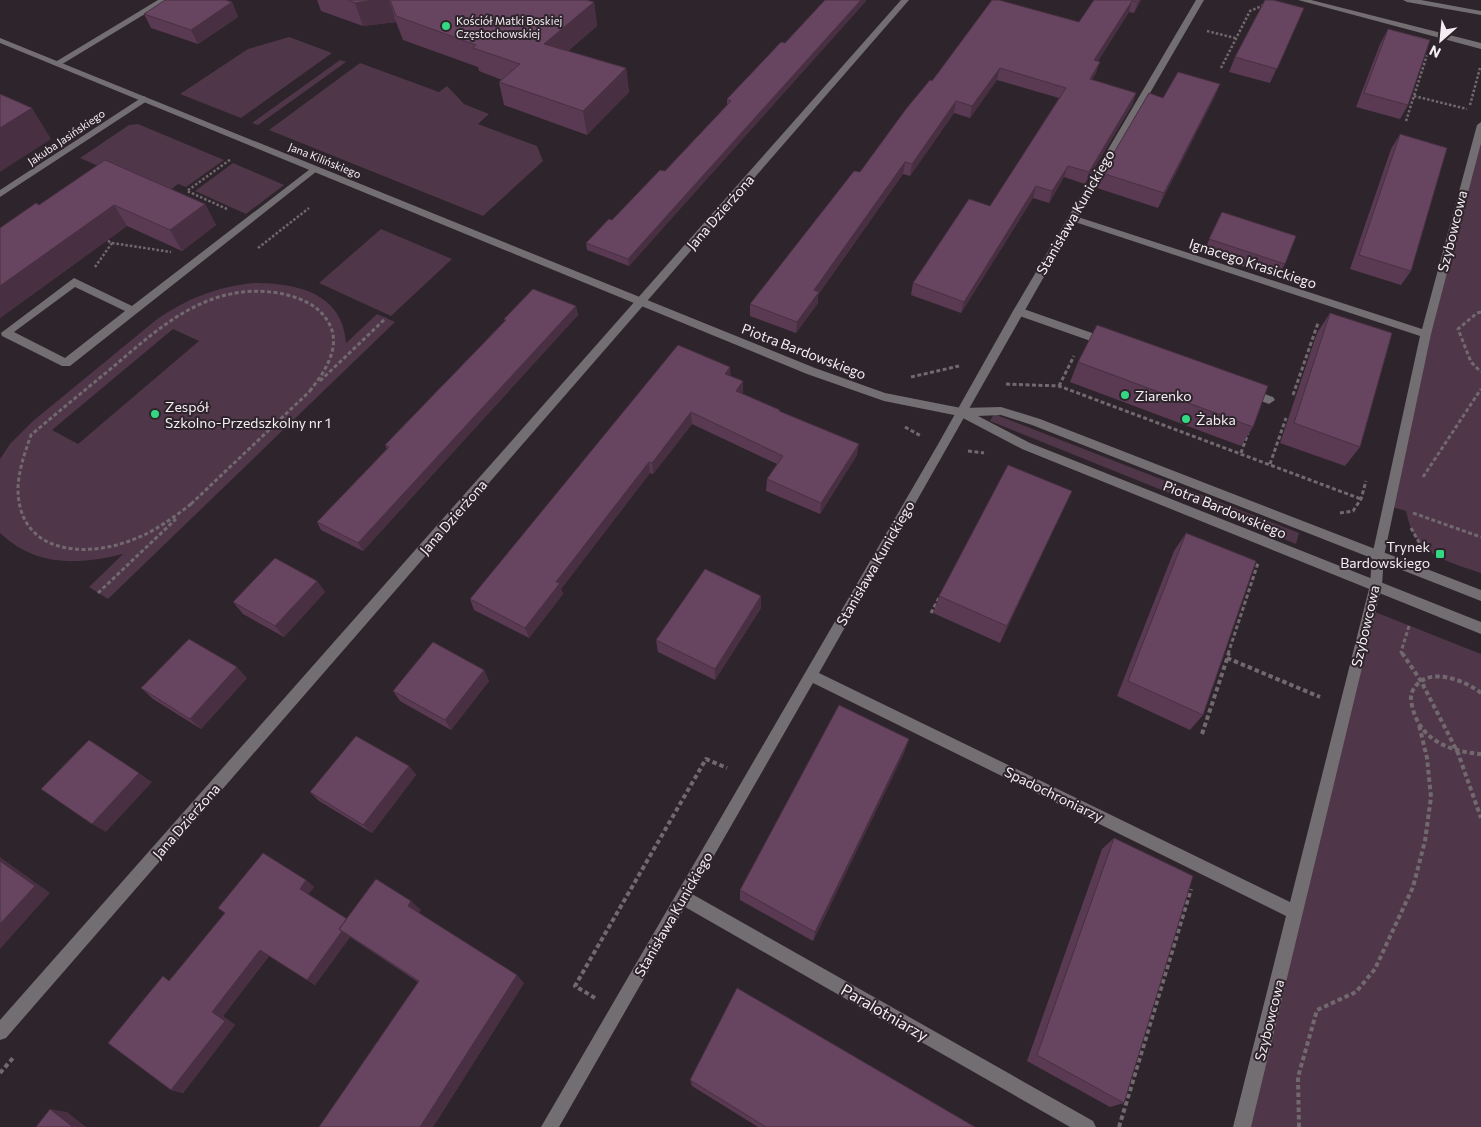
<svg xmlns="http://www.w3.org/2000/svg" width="1481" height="1127" font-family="Commissioner,sans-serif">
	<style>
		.green { fill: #4f3649; fill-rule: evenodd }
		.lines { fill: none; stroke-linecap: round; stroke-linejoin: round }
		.path-far2 { stroke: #72696f; stroke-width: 2.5; stroke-dasharray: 2.5 2; stroke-linecap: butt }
		.path-far1 { stroke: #72696f; stroke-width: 3; stroke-dasharray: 4 2.5; stroke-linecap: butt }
		.path { stroke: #72696f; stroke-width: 4; stroke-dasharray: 4.5 3; stroke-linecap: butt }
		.service { fill: #736e72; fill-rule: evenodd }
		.minor { fill: #736e72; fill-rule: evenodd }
		.tertiary { fill: #736e72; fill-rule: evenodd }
		.wall { fill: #593a52 }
		.shaded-wall { fill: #483042 }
		.building { fill: #67445f; stroke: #483042 }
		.poi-dot { fill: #33d882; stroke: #2e242b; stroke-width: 2 }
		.labels { text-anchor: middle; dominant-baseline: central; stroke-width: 4; stroke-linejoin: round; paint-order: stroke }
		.far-poi-label { font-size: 11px; fill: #f4eef3; stroke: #2e242b; text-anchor: start }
		.far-street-label { font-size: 11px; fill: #f4eef3; stroke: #2e242b }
		.street-label { font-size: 14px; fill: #f4eef3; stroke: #2e242b }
		.poi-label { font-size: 14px; fill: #f4eef3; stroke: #2e242b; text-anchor: start }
		.near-street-label { font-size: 16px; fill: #f4eef3; stroke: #2e242b }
	</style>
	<rect width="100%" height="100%" fill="#2e242b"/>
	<path class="green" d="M289 37 332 53 241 118 180 94 248 49Z
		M340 60 346 62 258 125 252 123Z
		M360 63 439 92 447 86 464 104 489 114 478 124 537 146 543 161 483 216 269 130Z
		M138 124 224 160 186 187 178 184 164 195 80 158 129 125Z
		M1481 125V573C1458 565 1428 558 1415 536 1410 529 1408 519 1406 511L1389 506Z
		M233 163 284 185 246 214 195 191Z
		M381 229 452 259 391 316 319 283Z
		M253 283C295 283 343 292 346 343L377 314 395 322 108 599 89 587 123 554C77 565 36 567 0 533V459L10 444 33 421 156 320C186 299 216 287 253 283ZM173 329 199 341 78 444 52 430Z
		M994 414 1299 533 1296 544 990 421Z
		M1370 610 1481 654V1127H1242Z"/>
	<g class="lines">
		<path class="path-far2" d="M1207 31 1235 38
			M1221 68 1250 11 1266 4
			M1414 96 1467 109
			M1470 105 1480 68
			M1406 121 1427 55
			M227 209 187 191 231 159
			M112 243 171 252
			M258 248 309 208
			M95 267 112 243 104 239"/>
		<path class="path-far1" d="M1481 312 1477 313 1458 329 1471 362 1481 372
			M911 377 959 366
			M320 381 386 318
			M1006 384 1059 386 1361 499
			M1059 386 1074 356
			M1293 395 1318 323
			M905 427 921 436
			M968 451 984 453
			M1241 453 1248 433
			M1270 464 1286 418
			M1423 477 1481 389
			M191 504C173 518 154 532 132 540 83 559 17 553 18 487 19 469 25 452 31 435 58 412 85 390 113 367 162 325 209 282 279 293 298 297 317 304 327 320 344 345 324 373 309 392
			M191 504 310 391
			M1340 513 1353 511 1361 499 1366 481
			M1413 513 1481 537
			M1411 528 1420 544
			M98 593 176 519
			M931 613 939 598
			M1228 654 1258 563
			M1403 654 1401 652 1409 626"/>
		<path class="path" d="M1402 653 1421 681 1458 753 1481 818
			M1227 658 1320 697
			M1481 693C1465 680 1426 665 1413 690 1409 697 1412 706 1414 713 1424 742 1453 752 1481 754
			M1202 734 1229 653
			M595 998 575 986 591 958 706 759 727 768
			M0 1073 13 1058
			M1119 1127 1191 889
			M1299 1127 1298 1077 1317 1010 1356 992 1375 969 1413 887 1425 841 1431 797 1427 758 1419 725"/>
		<path class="service" d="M158 0H168L59 66 52 64Z
			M1298 0H1311L1481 43V49Z
			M314 166 317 167V171L70 366H62L2 336 1 333 74 278 132 306ZM75 287 125 311 65 358 14 332Z
			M1018 307 1109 339 1110 342 1105 346 1014 314 1013 311Z
			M1249 388 1273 397 1275 400 1269 404 1245 395 1243 392 1245 389Z"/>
		<path class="minor" d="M901 0H909L6 1038 0 1040V1020Z
			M1196 0H1204L1078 217 1422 329 1477 125 1481 122V143L1431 334 1384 556 1382 585 1251 1127H1233L1286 916 813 683 692 894 1093 1121 1096 1127H1070L685 907 559 1127H541L937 446 1013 311ZM1075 222 1420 336 1372 556 1370 585 1290 902 819 673Z
			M144 96 148 99 147 101 0 197V190Z"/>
		<path class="tertiary" d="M1403 0H1421L1481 11V15L1407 2Z
			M0 38 815 368 885 393 961 408 1001 407 1040 419 1481 590V601L1032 425 1001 415 978 416 1030 443 1481 622V634L1022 449 959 416 884 401 807 374 0 43Z"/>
	</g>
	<path class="wall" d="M317 0H586L594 2 597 26 568 51 626 68 629 92 587 135 504 105 499 82 502 80 479 71 478 67 403 40 396 22 363 26 321 11Z
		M825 0H866V1L629 266 587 250 586 243 612 220 665 171 727 105V99L785 43Z
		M1094 0H1141L1134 13 1129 12 1098 61 1096 73 1092 80 1136 93 1132 105 1085 184 1064 177 1049 203 1033 198 961 313 911 295 913 283 990 206 1059 98 997 80 970 118 954 113 910 176 903 174 818 295V303L796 333 750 316V304L860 172 932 81 1079 22Z
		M232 2 238 17 198 44 151 28 144 14Z
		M1304 8 1270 83 1229 72 1235 57Z
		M1388 29 1408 105 1400 119 1356 107 1380 44Z
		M1220 84 1214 98 1158 208 1097 188 1102 173 1163 98Z
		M1400 134 1411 271 1401 285 1350 269 1391 149Z
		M205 204 216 225 182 251 127 226 0 318V228L39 205Z
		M1222 212 1285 264 1277 278 1203 253Z
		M576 306 578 315 363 551 321 530 317 522 387 449 385 445 505 321 504 319Z
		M1330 313 1360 447 1345 466 1280 443 1317 333Z
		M1078 362 1253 427 1241 446 1070 382Z
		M730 367V376L743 381V394L780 410V411L857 455 820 514 766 491 767 479 777 464 692 424 653 474 650 473 561 589 563 594 529 638 474 610 470 599Z
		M1072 491 1000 643 933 613 939 596Z
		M1186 533 1203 715 1190 730 1117 696 1174 551Z
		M317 581 325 592 284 637 243 614 233 602Z
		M761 608 715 680 658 652 656 640Z
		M484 670 489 681 451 730 400 701 393 691Z
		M247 678 201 729 153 699 141 688Z
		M909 739 904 753 813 941 740 900V890Z
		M409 766 416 775 372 833 319 801 310 792Z
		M1114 838 1124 1103 1110 1107 1027 1061 1102 849Z
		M306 880 314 887 308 894 347 919 421 910 419 913 524 983 433 1127H319L418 982 350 937 315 985 269 956 223 1016 235 1025 183 1093 171 1090 170 979Z
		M690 1080 975 1127H758L692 1086Z"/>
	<path class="shaded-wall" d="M375 0H389L396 22 363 26 355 3Z
		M861 0H866V1L629 266 628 259Z
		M1139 0H1141L1134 13 1138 2Z
		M1132 1 1129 12 1091 72 1094 60Z
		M232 2 238 17 198 44 191 30Z
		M594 2 597 26 548 67 544 44Z
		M1100 62 1096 73 1086 91 1090 79Z
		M626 68 629 92 587 135 583 111Z
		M1000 68 997 80 970 118 972 106Z
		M1220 84 1214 98 1158 208 1164 193Z
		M1136 93 1132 105 1085 184 1089 172Z
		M956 101 954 113 910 176 912 164Z
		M32 108 51 139 0 172V128Z
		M905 162 903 174 818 295V303L796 333 797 322 814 290Z
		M1068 166 1064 177 1049 203 1052 191Z
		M1036 186 1033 198 961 313 964 302Z
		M205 204 216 225 182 251 170 230Z
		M114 205 127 226 0 318V286Z
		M576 306 578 315 363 551 358 543Z
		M730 367 731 379 725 374Z
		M743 381V393L736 402V391Z
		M691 412 692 424 653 474 652 463Z
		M859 444 857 455 820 514 821 503Z
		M649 462 650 473 561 589 563 594 529 638 525 628 556 582Z
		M1072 491 1063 509 1000 643 1007 626Z
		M317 581 325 592 284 637 275 626Z
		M761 596V608L715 680V669Z
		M237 667 247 678 201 729 190 719Z
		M484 670 489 681 451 730 445 720Z
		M909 739 904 753 813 941 815 932Z
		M409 766 416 775 372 833 363 825Z
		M139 773 152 782 106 832 92 824Z
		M0 857 50 893 0 949Z
		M306 880 314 887 308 895 300 889Z
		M411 901 421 910 418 915 408 906Z
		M342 931 350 937 315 985 307 980Z
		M260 950 269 955 223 1016 235 1025 183 1093 171 1090 212 1012Z
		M517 975 524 983 433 1127H420Z
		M50 1109 67 1112 86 1127H73Z"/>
	<path class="building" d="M165 0H225L232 2 191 30 144 14Z
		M348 0H375L355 3Z
		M390 0H586L594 2 544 44 626 68 583 111 499 82 520 64 473 48 476 45 396 16Z
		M825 0H861L628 259 586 243 609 219 612 220 660 170 665 171 731 101 727 99 781 42 785 43Z
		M992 0H999L1079 22 1094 0H1139L1138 2 1132 1 1094 60 1100 62 1090 79 1136 93 1089 172 1068 166 1052 191 1036 186 964 302 913 283 969 199 990 206 1066 88 1000 68 972 106 956 101 912 164 905 162 814 290 819 292 797 322 750 304 854 171 860 172 906 109 930 80 932 81Z
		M1265 0H1273L1304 8 1277 69 1235 57Z
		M1388 29 1430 40 1408 105 1364 93Z
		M1178 72 1220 84 1164 193 1102 173 1149 93 1163 98Z
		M0 94 32 108 0 128Z
		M1400 134 1447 148 1411 271 1359 255Z
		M105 160 205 204 170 230 114 205 0 286V228L36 203 39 205Z
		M1222 212 1296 236 1285 264 1209 239Z
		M533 289 576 306 358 543 317 522 389 447 385 445 506 320 504 319Z
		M1330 313 1392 333 1360 447 1294 423Z
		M1097 325 1268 386 1253 427 1078 362Z
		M678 345 730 367 725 374 743 381 736 391 780 410 779 411 859 444 821 503 767 479 783 456 691 412 652 463 649 462 556 582 560 583 525 628 470 599Z
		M1008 465 1072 491 1007 626 939 596Z
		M1186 533 1256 561 1203 715 1128 681Z
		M275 558 317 581 275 626 233 602Z
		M705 569 761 596 715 669 656 640Z
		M189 639 237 667 190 719 141 688Z
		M433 642 484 670 445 720 393 691Z
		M839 705 909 739 815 932 740 890Z
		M356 736 409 766 363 825 310 792Z
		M89 740 139 773 92 824 41 789Z
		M1114 838 1193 876 1124 1103 1037 1055Z
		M263 853 306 880 300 889 347 919 339 929 342 931 307 980 260 950 212 1012 225 1021 171 1090 108 1043 163 976 169 981 225 913 218 908Z
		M0 861 35 886 0 924Z
		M376 879 411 901 408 906 517 975 420 1127H319L419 981 339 929Z
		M737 988 975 1127H766L690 1080Z
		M50 1109 73 1127H36Z"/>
	<g class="poi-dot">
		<circle cx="446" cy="26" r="5"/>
		<circle cx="1125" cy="395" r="5"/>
		<circle cx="155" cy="414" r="5"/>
		<circle cx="1186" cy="419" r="5"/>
		<rect x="1435" y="549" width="10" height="10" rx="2.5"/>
	</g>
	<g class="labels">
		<g class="far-poi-label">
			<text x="456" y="20">Kościół Matki Boskiej<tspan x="456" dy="13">Częstochowskiej</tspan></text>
		</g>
		<g class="far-street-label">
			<text transform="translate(66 137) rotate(-34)">Jakuba Jasińskiego</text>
			<text transform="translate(325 160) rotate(22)">Jana Kilińskiego</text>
		</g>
		<g class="street-label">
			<text transform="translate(720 212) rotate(-49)">Jana Dzierżona</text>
			<text transform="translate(1075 212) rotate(-60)">Stanisława Kunickiego</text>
			<text transform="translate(1452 231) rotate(-76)">Szybowcowa</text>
			<text transform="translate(1253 263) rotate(18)">Ignacego Krasickiego</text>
			<text transform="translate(804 351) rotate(21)">Piotra Bardowskiego</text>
			<text transform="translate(1225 509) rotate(22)">Piotra Bardowskiego</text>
			<text transform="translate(453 517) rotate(-49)">Jana Dzierżona</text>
			<text transform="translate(875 563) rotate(-60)">Stanisława Kunickiego</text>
			<text transform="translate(1365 626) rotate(-77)">Szybowcowa</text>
			<text transform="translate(1054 794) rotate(26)">Spadochroniarzy</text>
			<text transform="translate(186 821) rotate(-49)">Jana Dzierżona</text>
			<text transform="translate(673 914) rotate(-60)">Stanisława Kunickiego</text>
			<text transform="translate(1269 1020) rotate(-76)">Szybowcowa</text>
		</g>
		<g class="poi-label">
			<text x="1135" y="395">Ziarenko</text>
			<text x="165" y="406">Zespół<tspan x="165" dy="16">Szkolno-Przedszkolny nr 1</tspan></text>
			<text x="1196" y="419">Żabka</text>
			<text x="1430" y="546" text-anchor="end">Trynek<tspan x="1430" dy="16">Bardowskiego</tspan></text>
		</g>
		<g class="near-street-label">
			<text transform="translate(885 1012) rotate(30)">Paralotniarzy</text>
		</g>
	</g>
	<g transform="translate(1441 40) rotate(207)" stroke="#2e242b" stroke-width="4" paint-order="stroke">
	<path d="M0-4L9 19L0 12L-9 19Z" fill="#f4eef3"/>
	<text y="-8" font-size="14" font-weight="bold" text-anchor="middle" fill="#f4eef3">N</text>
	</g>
</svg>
